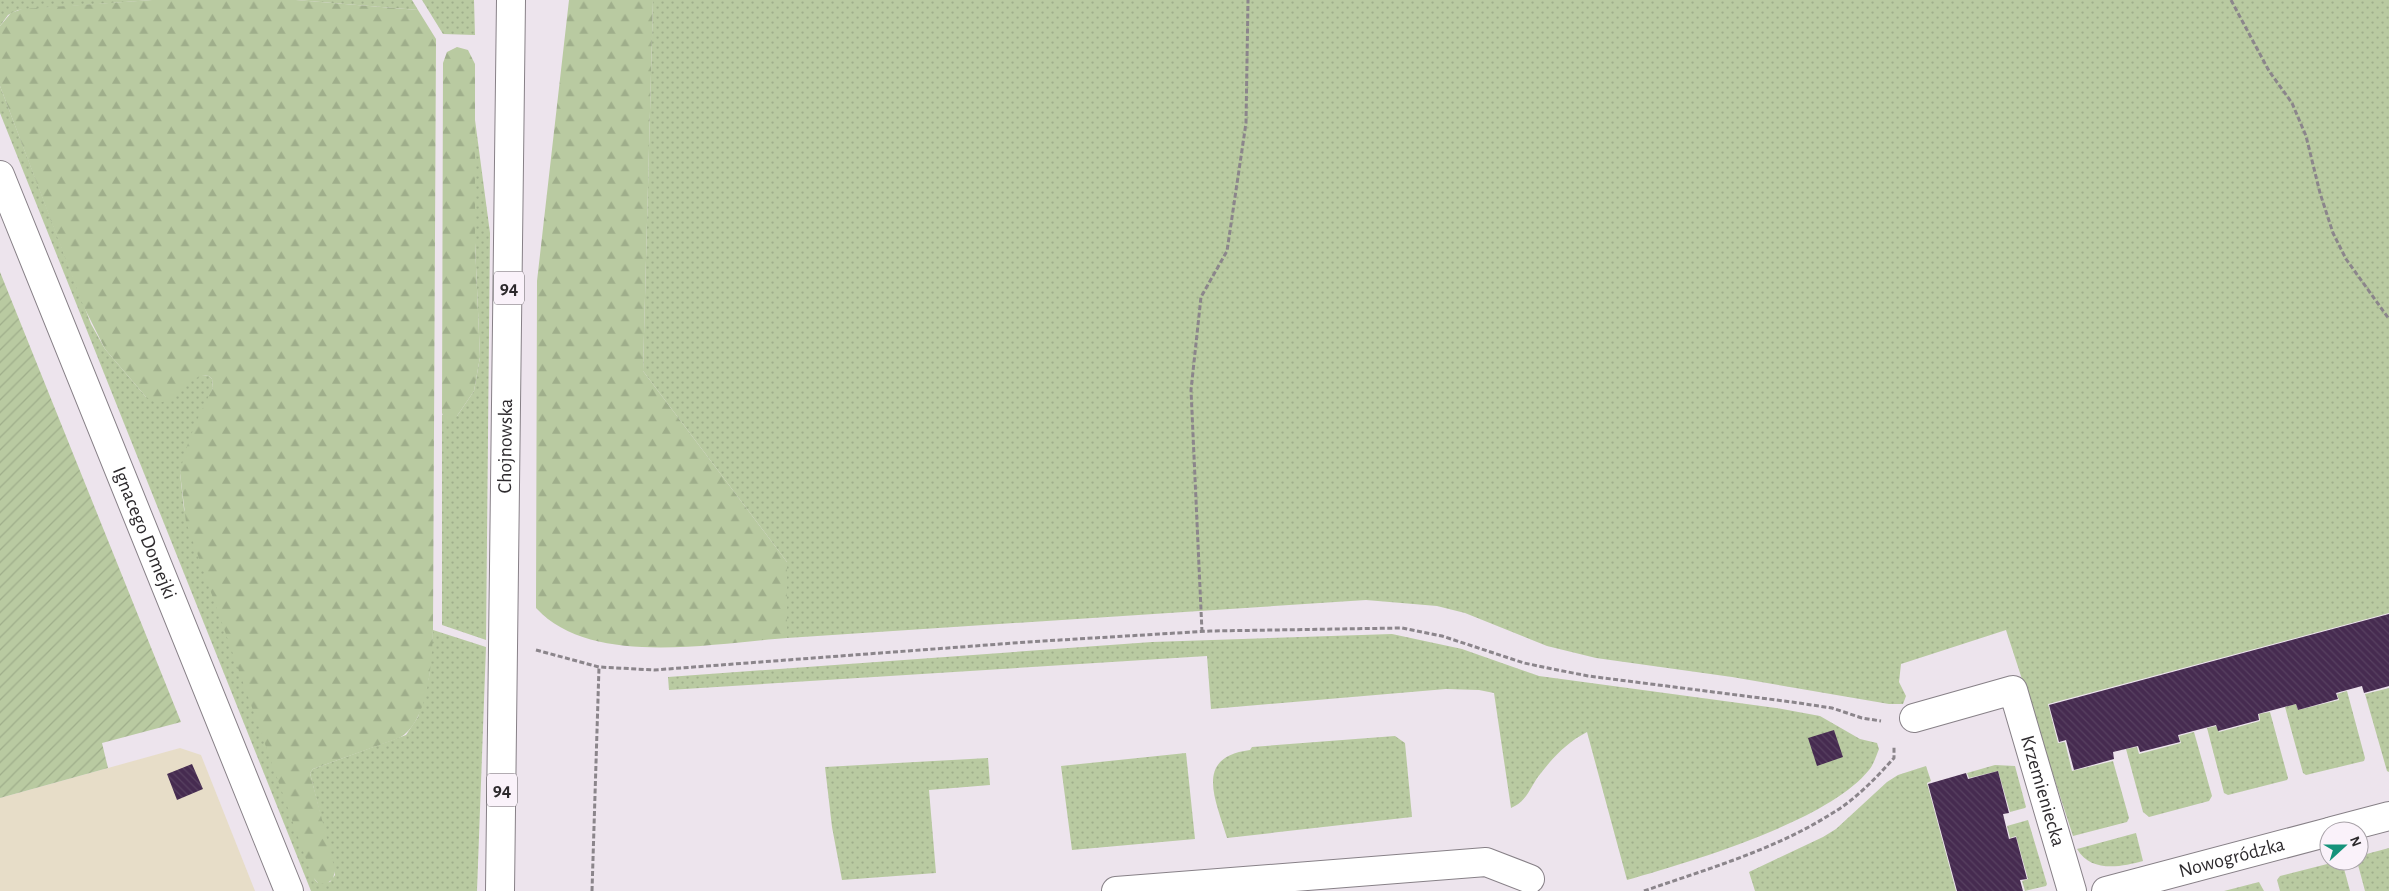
<svg xmlns="http://www.w3.org/2000/svg" width="2389" height="891" font-family="'Alegreya Sans',sans-serif">
	<style>
		.commercial { fill: #e7ddc8 }
		.grass { fill: url(#grass-dots) }
		.forest { fill: url(#forest-firs) }
		.garden { fill: url(#garden-furrows) }
		.building { fill: url(#building-back-hatch) }
		.lines { fill: none; stroke-linecap: round; stroke-linejoin: round }
		.street-casing { stroke: #878087; stroke-width: 30 }
		.primary-casing { stroke: #878087; stroke-width: 30 }
		.path { stroke: #8b858b; stroke-width: 3; stroke-dasharray: 5 2.5; stroke-linecap: butt }
		.street { stroke: #fff; stroke-width: 28 }
		.primary { stroke: #fff; stroke-width: 28 }
		.labels { text-anchor: middle; dominant-baseline: central; stroke-width: 5; stroke-linejoin: round; paint-order: stroke }
		.shield { fill: #faf2fa; stroke: #6a666a; stroke-width: 1 }
		.shield-label { font-size: 19px; font-weight: bold; fill: #2d2a2d }
		.street-label { font-size: 20px; fill: #2d2a2d; stroke: #faf2fa }
	</style>
	<defs>
		<pattern id="grass-dots" width="8" height="8" patternUnits="userSpaceOnUse" patternTransform="scale(1.25)"><rect width="8" height="8" fill="#b9caa1"/><path d="M2 2h.1M6 6h.1" fill="none" stroke="#9fae8b" stroke-width="1.8" stroke-linecap="round"/></pattern>
		<pattern id="forest-firs" width="22" height="20" patternUnits="userSpaceOnUse" patternTransform="scale(1.25)"><rect width="22" height="20" fill="#b9caa1"/><path d="M5 1l3.5 6h-7zM16 11l3.5 6h-7z" fill="#9fae8b"/></pattern>
		<pattern id="garden-furrows" width="10" height="10" patternUnits="userSpaceOnUse" patternTransform="scale(1.25)"><rect width="10" height="10" fill="#b9caa1"/><path d="M-1 1l2-2M0 10L10 0M9 11l2-2" fill="none" stroke="#9fae8b"/></pattern>
		<pattern id="building-back-hatch" width="6" height="6" patternUnits="userSpaceOnUse" patternTransform="scale(1.25)"><rect width="6" height="6" fill="#462b50"/><path d="M-1 5l2 2M0 0l6 6M5-1l2 2" fill="none" stroke="#584161"/></pattern>
	</defs>
	<rect width="100%" height="100%" fill="#ede4ed"/>
	<path class="commercial" d="M180 748 201 755 255 891H0V798Z"/>
	<path class="grass" d="M0 0H152L18 10 8 15 0 26Z
		M296 0H412L418 10Z
		M422 0H474L475 35 443 34Z
		M653 0H2389V613L2048 704 2058 743 2065 742 2072 771 2113 761 2129 818 2127 822 2073 836 2006 630 1901 664 1899 682 1906 696 1903 704H1889L1732 677 1596 658 1547 646 1465 613 1437 606 1366 600 787 638V562L643 371Z
		M0 86 91 324 105 349 146 397 201 375 209 376 212 379 213 388 180 473 184 509 315 880 318 883 330 882 335 875 310 773 313 769 406 735 418 717 429 677 433 630 486 647 477 891H311L0 113Z
		M475 120 490 233 486 640 442 625V413V415L457 416 474 391 480 357 475 243Z
		M1392 634 1462 649 1539 676 1776 708 1820 716 1860 739 1877 743 1879 749C1876 756 1874 764 1869 770 1827 822 1692 861 1627 880L1587 732C1568 742 1554 756 1541 773 1530 786 1528 801 1511 808L1494 693 1479 690 1446 689 1211 709 1207 656 669 690 668 677 1152 642Z
		M2389 688V772L2387 771 2365 694Z
		M2347 691 2365 758 2364 761 2306 775 2303 773 2285 707 2296 704 2298 710 2339 700 2337 694Z
		M2270 712 2288 778 2287 780 2228 795 2224 793 2207 728 2216 726 2219 732 2260 721 2259 714Z
		M2194 732 2212 796 2209 801 2149 817 2143 812 2126 749 2137 747 2139 754 2181 743 2179 736Z
		M1395 736 1405 743 1412 817 1227 838C1216 800 1193 757 1250 750L1252 747Z
		M1186 753 1195 839 1072 850 1061 766Z
		M988 758 990 785 929 790 936 873 842 880 832 827 825 767Z
		M1995 765 2015 766 2026 807 2025 808 2010 812 1998 771 1969 778 1967 773Z
		M1926 766 1931 781 1927 783 1956 891H1755L1749 872 1823 837 1836 829 1887 782 1898 775Z
		M2028 820 2047 884 2046 886 2025 891 2022 881 2028 879 2016 836 2010 838 2007 826Z
		M2136 833 2143 861C2121 867 2091 873 2077 849Z
		M2389 848V891H2365L2357 861H2359V856Z
		M2339 861 2343 865 2350 891H2280L2277 880 2280 876Z
		M2259 882 2264 891H2224Z"/>
	<path class="forest" d="M152 0H296L418 10 436 39 433 630C432 660 429 723 399 738L313 769 310 773 335 870 333 879 326 884 318 883 312 876 186 522 180 473C186 443 198 416 213 388L212 379 209 376C191 371 175 404 156 403L146 397 105 349 83 305 0 86V26L11 13 22 9Z
		M569 0H653L643 371 787 562V638C714 643 591 668 536 608L537 281Z
		M457 47 468 50 475 64V243L480 357 474 391 457 416 449 421 444 419 442 413 443 63 447 52Z"/>
	<path class="garden" d="M0 272 181 722 102 743 108 768 0 798Z"/>
	<path class="building" d="M2389 614V686L2364 693 2362 686 2336 693 2338 699 2298 710 2296 704 2258 714 2259 720 2218 731 2216 725 2178 735 2180 742 2140 752 2138 746 2113 752 2114 759 2074 770 2066 740 2059 742 2049 705Z
		M1834 730 1843 757 1817 766 1808 738Z
		M192 764 203 789 177 800 167 774Z
		M1998 771 2009 813 2003 814 2009 839 2016 837 2027 879 2020 880 2023 891H1957L1928 784 1966 773 1968 779Z"/>
	<g class="lines">
		<defs>
			<g id="street">
				<path id="s1" d="M0 175 289 891"/>
				<path id="s2" d="M1914 718 2013 690 2072 891"/>
				<path d="M2332 831 2389 816"/>
				<path d="M1116 891 1486 862 1530 879"/>
				<path id="s3" d="M2106 891 2329 832"/>
			</g>
			<g id="primary">
				<path id="s4" d="M500 891 511 0"/>
			</g>
		</defs>
		<use href="#street" class="street-casing"/>
		<use href="#primary" class="primary-casing"/>
		<path class="path" d="M2231 0 2269 71 2292 103 2306 136 2320 193 2333 233 2346 259 2389 319
			M1202 632 1191 390 1201 297 1227 251 1246 123 1248 0
			M536 650 599 667 654 670 1027 642 1210 631 1402 628 1442 636 1524 663 1553 669 1588 676 1792 702 1832 708 1862 718 1881 721
			M592 891 599 667
			M1644 891C1707 869 1774 850 1831 814 1855 800 1875 779 1894 758V746"/>
		<use href="#street" class="street"/>
		<use href="#primary" class="primary"/>
	</g>
	<g class="labels">
		<g class="shield">
			<rect x="494" y="271.5" width="30" height="33" rx="4"/>
			<rect x="487" y="773.5" width="30" height="33" rx="4"/>
		</g>
		<g class="shield-label">
			<text x="509" y="288">94</text>
			<text x="502" y="790">94</text>
		</g>
		<g class="street-label">
			<text stroke="none"><textPath href="#s4" startOffset="445">Chojnowska</textPath></text>
			<text stroke="none"><textPath href="#s1" startOffset="386">Ignacego Domejki</textPath></text>
			<text stroke="none"><textPath href="#s2" startOffset="208">Krzemieniecka</textPath></text>
			<text stroke="none"><textPath href="#s3" startOffset="130">Nowogródzka</textPath></text>
		</g>
	</g>
	<g transform="translate(2344 846) rotate(69)"><circle r="24" fill="#faf2fa" stroke="#a8a2a8"/>
	<path d="M0-4L9 19L0 12L-9 19Z" fill="#15937b"/>
	<text y="-8" font-size="14" font-weight="bold" text-anchor="middle" fill="#2d2a2d">N</text>
	</g>
</svg>
